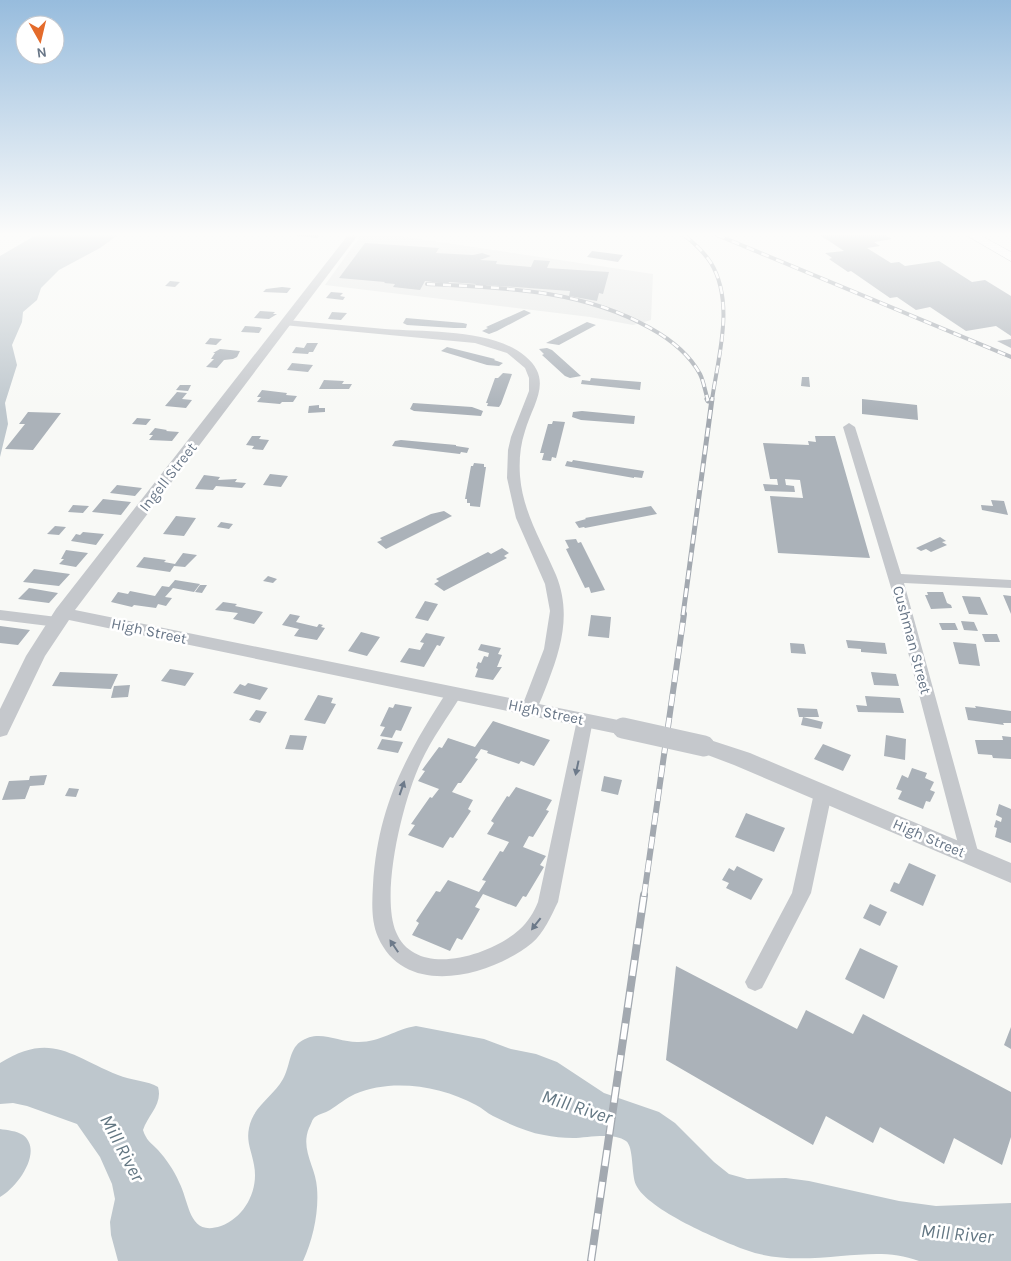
<svg xmlns="http://www.w3.org/2000/svg" width="1011" height="1261" font-family="Karla,sans-serif">
	<style>
		.built { fill: #e6e8e7 }
		.water { fill: #bec7cd }
		.building { fill: #abb2b9 }
		.lines { fill: none; stroke-linecap: round; stroke-linejoin: round }
		.secondary-casing { stroke: #b7bbc1; stroke-width: 1 }
		.minor { fill: #c5c8cc; fill-rule: evenodd }
		.tertiary { fill: #c5c8cc; fill-rule: evenodd }
		.secondary { fill: #fff; fill-rule: evenodd }
		.rail-far3-casing { stroke: #a3a9b0; stroke-width: 4 }
		.rail-far2-casing { stroke: #a3a9b0; stroke-width: 5 }
		.rail-far1-casing { stroke: #a3a9b0; stroke-width: 6 }
		.rail-casing { stroke: #a3a9b0; stroke-width: 8 }
		.rail-far3 { stroke: #fff; stroke-width: 2.5; stroke-dasharray: 8; stroke-linecap: butt }
		.rail-far2 { stroke: #fff; stroke-width: 3; stroke-dasharray: 9; stroke-linecap: butt }
		.rail-far1 { stroke: #fff; stroke-width: 4.5; stroke-dasharray: 12; stroke-linecap: butt }
		.rail { stroke: #fff; stroke-width: 5.5; stroke-dasharray: 16; stroke-linecap: butt }
		.tertiary-bridge { stroke: #c5c8cc; stroke-width: 21 }
		.oneway { fill: #6d7a8a }
		.labels { text-anchor: middle; dominant-baseline: central; stroke-width: 5; stroke-linejoin: round; paint-order: stroke }
		.street-label { font-size: 15px; fill: #687687; stroke: #fff }
		.near-water-label { font-size: 19px; font-style: italic; fill: #637783; stroke: #fff }
	</style>
	<rect width="100%" height="100%" fill="#f8f9f6"/>
	<path class="built" d="M361 235H393L653 274 651 320 633 325 590 317 325 285Z"/>
	<path class="water" d="M36 235H118L100 248 59 270 41 288 37 300 23 312 22 322 12 345 17 365 5 403 8 424 0 457V256Z
		M416 1026 484 1039 511 1049 536 1054 557 1062 604 1093 659 1112 675 1123 714 1162 729 1174 747 1179 786 1178 809 1181 899 1201 936 1206 1011 1203V1261H919C893 1251 867 1254 841 1256 808 1259 776 1261 746 1250 719 1240 648 1210 636 1185 631 1174 634 1147 626 1141 613 1132 587 1138 573 1138 563 1138 553 1137 544 1135 527 1132 509 1124 493 1116 487 1113 482 1108 476 1105 441 1086 392 1078 355 1094 346 1098 338 1105 330 1110 325 1113 319 1114 315 1117 312 1119 311 1125 309 1128 300 1150 316 1167 317 1188 319 1212 313 1239 303 1261H118L111 1235 110 1222 115 1199 112 1184 100 1157 77 1124 27 1106 13 1103 0 1104V1063C51 1031 71 1056 118 1075 130 1080 149 1081 158 1087 163 1104 148 1115 143 1130 146 1140 151 1143 158 1150 166 1159 174 1170 179 1182 190 1203 188 1237 221 1226 245 1217 259 1190 254 1165 252 1152 246 1142 249 1128 253 1106 273 1097 283 1079 290 1067 289 1050 300 1042 319 1028 339 1043 359 1042 380 1042 396 1029 416 1026Z
		M0 1129C7 1130 17 1131 23 1135 44 1151 17 1188 0 1197Z"/>
	<path class="building" d="M290 235H320L317 238Z
		M820 235H885L892 239 874 242 880 246 867 248 891 263 899 262 905 266 939 261 972 282 985 280 1011 296V336L996 326 966 331 930 307 916 310 897 297 890 298 851 271 848 272 829 259 832 258 825 253 844 251Z
		M365 243 439 248 436 253 473 255 482 253 491 256 480 260 497 261 496 264 531 267 534 260 550 261 547 268 609 272 603 294 599 293 597 301 569 296 570 291 486 285 485 287 475 286 476 284 449 282 448 284 425 281 420 290 393 287 395 284 384 283 385 282 339 278Z
		M592 251 623 255 618 262 587 257Z
		M170 281 180 282 175 287 165 286Z
		M282 287 291 288 287 293 263 292 266 289Z
		M331 292 343 293 340 296 345 297 343 300 326 298Z
		M524 310 531 313 497 331 489 334 482 331 488 328 486 327Z
		M260 311 275 312 273 314H277L269 319 254 318Z
		M332 312 347 313 341 320 328 319Z
		M406 318 463 323 467 324 466 328H454L407 325 403 323Z
		M587 322 596 325 559 345 546 343Z
		M245 326 259 327 262 328 259 333 241 332Z
		M210 338 222 339 216 345 205 344Z
		M1011 339V348L997 341Z
		M307 343H318L313 352H309L308 354 292 353 296 347 304 348Z
		M447 347 495 359 494 360 503 363 499 366 487 365 441 351Z
		M547 348 552 350 581 376 570 378 565 376 542 355 544 354 539 349Z
		M220 349 240 351 237 357 233 359 224 360 217 368 206 367 214 359H211L215 353H213Z
		M292 363 313 365 308 372 287 370Z
		M503 373 512 374 501 404 499 407 487 406 488 403H486L495 378H498Z
		M802 377H809L810 387 801 386Z
		M591 378 641 382 640 390 581 384 582 380 590 381Z
		M324 380 344 381 342 384H352L349 389H319Z
		M180 385H191L188 391 176 390Z
		M262 390 287 393 286 395 297 396 293 402H282L280 404 257 402 261 397H257Z
		M177 392 187 393 182 399 192 400 186 408 165 406Z
		M862 399 917 405 918 420 862 414Z
		M413 403 472 407 483 411 481 416 414 411 410 409Z
		M319 405V408H325V412L308 413 309 406Z
		M582 411 635 416 634 424 581 420 572 417 573 412Z
		M28 412 61 413 33 450 5 449 25 424H19Z
		M137 418 151 419 146 425 132 424Z
		M553 421 565 422 556 458 552 457 551 461 542 460 544 453H540L548 424H552Z
		M155 428 167 430 166 431 179 432 172 441 149 440 153 435H149Z
		M252 436H261L259 439 269 440 263 450 252 449 254 446 246 445Z
		M815 436H835L870 558 778 553 770 496 803 498 800 480 785 479 786 485 794 486 795 492 765 491 763 484 778 485 777 479H770L763 443 809 445 808 441 816 442Z
		M401 440 456 445V446L469 448 467 453 461 452 460 454 392 446 395 441Z
		M573 460 644 471 642 478 634 477V478L565 466 567 461 572 462Z
		M474 463 484 464V467H486L480 507 470 506V503H467V499H465L471 466H473Z
		M270 474 288 476 281 487 263 485Z
		M204 475 220 477 218 480 237 479 235 482 246 483 242 488 216 486 213 490 195 489Z
		M117 485 142 488 135 496 110 493Z
		M103 499 131 502 121 515 92 512Z
		M991 500 1004 501 1008 515 982 510 981 505 993 506Z
		M73 505 89 506 83 513 68 512Z
		M651 506 657 514 585 528 584 527 579 528 575 522 586 519 585 518Z
		M444 511 452 516 386 549 377 542 382 540 380 538 431 514Z
		M176 516 196 518 184 536 163 534Z
		M221 522 233 524 229 529 217 527Z
		M55 526 66 527 59 535 47 534Z
		M83 532 104 534 96 545 71 541 76 534 80 535Z
		M940 537 946 541 942 542 947 545 931 552 926 549 921 551 916 548Z
		M576 539 578 543 581 542 605 590 591 593 589 587 585 588 566 549 569 548 565 540Z
		M502 548 509 553 504 556 507 558 444 591 434 584 439 581 436 579 488 552 491 554Z
		M66 550 88 553 76 567 59 564 64 559H61Z
		M183 553 197 555 185 567 174 566 170 572 136 567 144 557 166 560 164 562 175 564Z
		M34 569 70 574 59 586 23 582Z
		M268 576 277 579 273 583 263 581Z
		M175 580 200 584 194 592 173 588 165 597 172 598 166 606 158 604 156 608 134 605 132 607 111 602 118 592 128 594 130 591 155 596 162 586 169 587Z
		M200 585H207L202 593 195 592Z
		M29 588 58 593 49 603 18 599Z
		M927 592H943L947 603 951 605 952 608 931 609 925 595H928Z
		M1003 595 1011 596V614Z
		M962 596 980 597 988 615 969 614Z
		M425 601 438 604 428 621 415 618Z
		M223 602 237 604 235 606 263 612 254 624 233 619 238 613 215 610Z
		M290 614 300 616 296 622 317 627 319 624 323 625 321 627 325 628 317 640 294 636 299 629 282 625Z
		M591 615 611 617 609 638 588 636Z
		M961 621 974 622 978 631 964 630Z
		M939 623H955L958 630H942Z
		M0 626 30 630 18 645 0 643Z
		M361 632 380 637 367 656 348 651Z
		M426 633 445 637 440 646 437 645 424 667 400 662 409 648 420 650 424 643 420 642Z
		M982 634H997L1000 642H985Z
		M846 640 885 643 887 654 861 652V649L848 648Z
		M953 642 976 644 980 666 959 664Z
		M790 643 804 644 806 654 791 653Z
		M481 644 501 648 498 654 502 655 497 667H502L493 680 475 677 478 669 476 668 478 662 481 663 484 656 488 657 489 653 478 650Z
		M170 669 194 673 185 686 161 681Z
		M60 672 118 674 111 689 52 686Z
		M871 672 896 674 899 686 874 685Z
		M248 683 268 688 260 700 233 693 240 684 245 686Z
		M130 685 128 697 111 698 114 686Z
		M318 695 333 698 331 703 336 704 325 724 304 720Z
		M865 696 900 698 904 713 858 712 856 705 867 706Z
		M395 704 412 707 401 731 396 730 392 738 380 736 385 727 380 726 389 707 393 708Z
		M975 706 1011 711V723H1003L1004 725 968 720 965 707 976 708Z
		M797 708 817 709 819 717H799Z
		M256 710 267 712 260 723 249 720Z
		M803 717 823 722 821 729 801 725Z
		M493 721 550 740 534 766 521 761 519 764 487 753 488 751 481 749 475 758 478 759 461 783H458L452 792 473 800 468 809 471 811 453 838 450 837 443 848 408 835 415 825 411 824 430 797 432 798 439 789 418 781 425 771 422 770 439 747 442 748 448 738 475 747Z
		M290 735 307 736 303 750 285 749Z
		M886 735 906 739 905 760 884 756Z
		M1002 736 1011 737V759L993 758 992 755 978 754 975 740H1003Z
		M382 739 403 742 398 753 377 749Z
		M823 744 851 755 843 771 814 759Z
		M912 768 927 773 925 778 934 782 930 790 935 792 930 802 926 801 923 809 898 799 902 791 896 789 902 775 908 778Z
		M47 775 44 785 30 786 25 799 2 800 9 781 29 780 30 776Z
		M604 776 622 780 618 795 601 791Z
		M516 787 552 800 546 810 549 811 533 837 529 836 523 847 546 856 540 865 544 867 526 897 523 896 516 907 483 894 475 907 480 909 462 940 457 938 450 951 412 935 419 923 416 921 436 891 440 892 448 880 479 892 486 881 482 880 500 851 503 852 509 842 487 834 494 823 491 821 507 796 509 797Z
		M69 788 79 789 76 797 65 796Z
		M999 804 1011 809V843L995 837 997 828 994 827 996 820 1001 822 1002 818 996 815Z
		M746 813 785 828 774 852 735 837Z
		M909 863 936 875 923 906 890 891 894 882 899 884Z
		M737 866 763 879 751 900 726 888 729 883 722 880 729 868 734 871Z
		M870 904 887 912 880 926 863 918Z
		M860 948 898 966 884 999 845 979Z
		M676 966 797 1029 806 1010 853 1034 863 1014 1011 1092V1137L1002 1165 954 1138 944 1164 880 1127 873 1143 826 1116 813 1145 666 1060Z
		M1011 1027V1049L1004 1045Z"/>
	<g class="lines">
		<defs>
			<path id="secondary" d="M966 235H980L1011 252V261Z"/>
		</defs>
		<use href="#secondary" class="secondary-casing"/>
		<path class="minor" d="M287 320C320 323 352 326 385 329 426 332 493 329 525 356 554 380 533 403 525 431 520 446 519 461 520 476 523 513 542 542 556 575 571 612 562 646 548 682 544 692 540 703 535 713L529 715 523 713 521 709 544 649 550 611 545 584 516 518 507 478 508 450 511 437 529 391V378L525 368 507 353 475 343 283 325V321Z
			M849 423 855 427 901 574 1011 580V588L904 583 979 855 977 860 970 862 963 860 961 855 892 591 843 427Z
			M0 610 57 617 62 619 64 622 62 625 57 627 0 620Z
			M454 689 460 690 462 694C448 717 432 738 421 762 403 800 380 893 396 932 416 980 491 955 519 930 528 922 534 912 538 902L577 720 579 716 585 714 591 716 593 720 558 902C551 916 544 933 532 943 490 977 405 999 378 937 371 921 372 902 373 885 378 805 406 755 448 690Z
			M823 786 829 788 832 793 811 893 762 988 755 991 748 988 745 982 792 893 814 793 817 788Z"/>
		<path class="tertiary" d="M348 235H358L75 610 623 721 630 723 633 728 630 733 623 735 69 620 45 656 7 735 0 737V709L26 656 56 609Z
			M704 738 750 753 1011 863V883L734 765 697 751 693 746 697 741Z"/>
		<use href="#secondary" class="secondary"/>
		<defs>
			<path id="rail-far3" d="M684 235C694 243 704 252 711 263 735 303 718 357 712 400
				M717 235 1011 357
				M427 284C504 288 581 289 650 328 670 339 689 354 700 374 704 382 705 392 708 400"/>
			<path id="rail-far2" d="M707 399 708 401
				M683 615 712 399"/>
			<path id="rail-far1" d="M644 896 684 614"/>
			<path id="rail" d="M591 1261 644 895"/>
		</defs>
		<use href="#rail-far3" class="rail-far3-casing"/>
		<use href="#rail-far2" class="rail-far2-casing"/>
		<use href="#rail-far1" class="rail-far1-casing"/>
		<use href="#rail" class="rail-casing"/>
		<use href="#rail-far3" class="rail-far3"/>
		<use href="#rail-far2" class="rail-far2"/>
		<use href="#rail-far1" class="rail-far1"/>
		<use href="#rail" class="rail"/>
		<path class="tertiary-bridge" d="M623 728 704 746"/>
	</g>
	<defs><path id="oneway-solid" d="M-6-.8H1V-3.2L6.5 0L1 3.2V.8H-6Z" transform="scale(1.25)"/></defs>
	<g class="oneway">
		<use href="#oneway-solid" transform="translate(577 768) rotate(102)"/>
		<use href="#oneway-solid" transform="translate(402 788) rotate(-71)"/>
		<use href="#oneway-solid" transform="translate(536 924) rotate(128)"/>
		<use href="#oneway-solid" transform="translate(394 946) rotate(-124)"/>
	</g>
	<linearGradient id="sky" x2="0" y2="1"><stop stop-color="#97bcdd"/><stop offset="0.57" stop-color="#fcfcfb"/><stop offset="1" stop-color="#fcfcfb" stop-opacity="0"/></linearGradient>
	<rect width="1011" height="411" fill="url(#sky)"/>
	<g class="labels">
		<g class="street-label">
			<text transform="translate(168 477) rotate(-52)">Ingell Street</text>
			<text transform="translate(149 631) rotate(12)">High Street</text>
			<text transform="translate(912 640) rotate(75)">Cushman Street</text>
			<text transform="translate(546 712) rotate(12)">High Street</text>
			<text transform="translate(929 838) rotate(23)">High Street</text>
		</g>
		<g class="near-water-label">
			<text transform="translate(577 1107) rotate(18)">Mill River</text>
			<text transform="translate(122 1148) rotate(62)">Mill River</text>
			<text transform="translate(957 1234) rotate(5)">Mill River</text>
		</g>
	</g>
	<g transform="translate(40 40) rotate(172)"><circle r="24" fill="#ffffff" stroke="#c3c8cf"/>
	<path d="M0-4L9 19L0 12L-9 19Z" fill="#e46b2b"/>
	<text y="-8" font-size="14" font-weight="bold" text-anchor="middle" fill="#687687">N</text>
	</g>
</svg>
